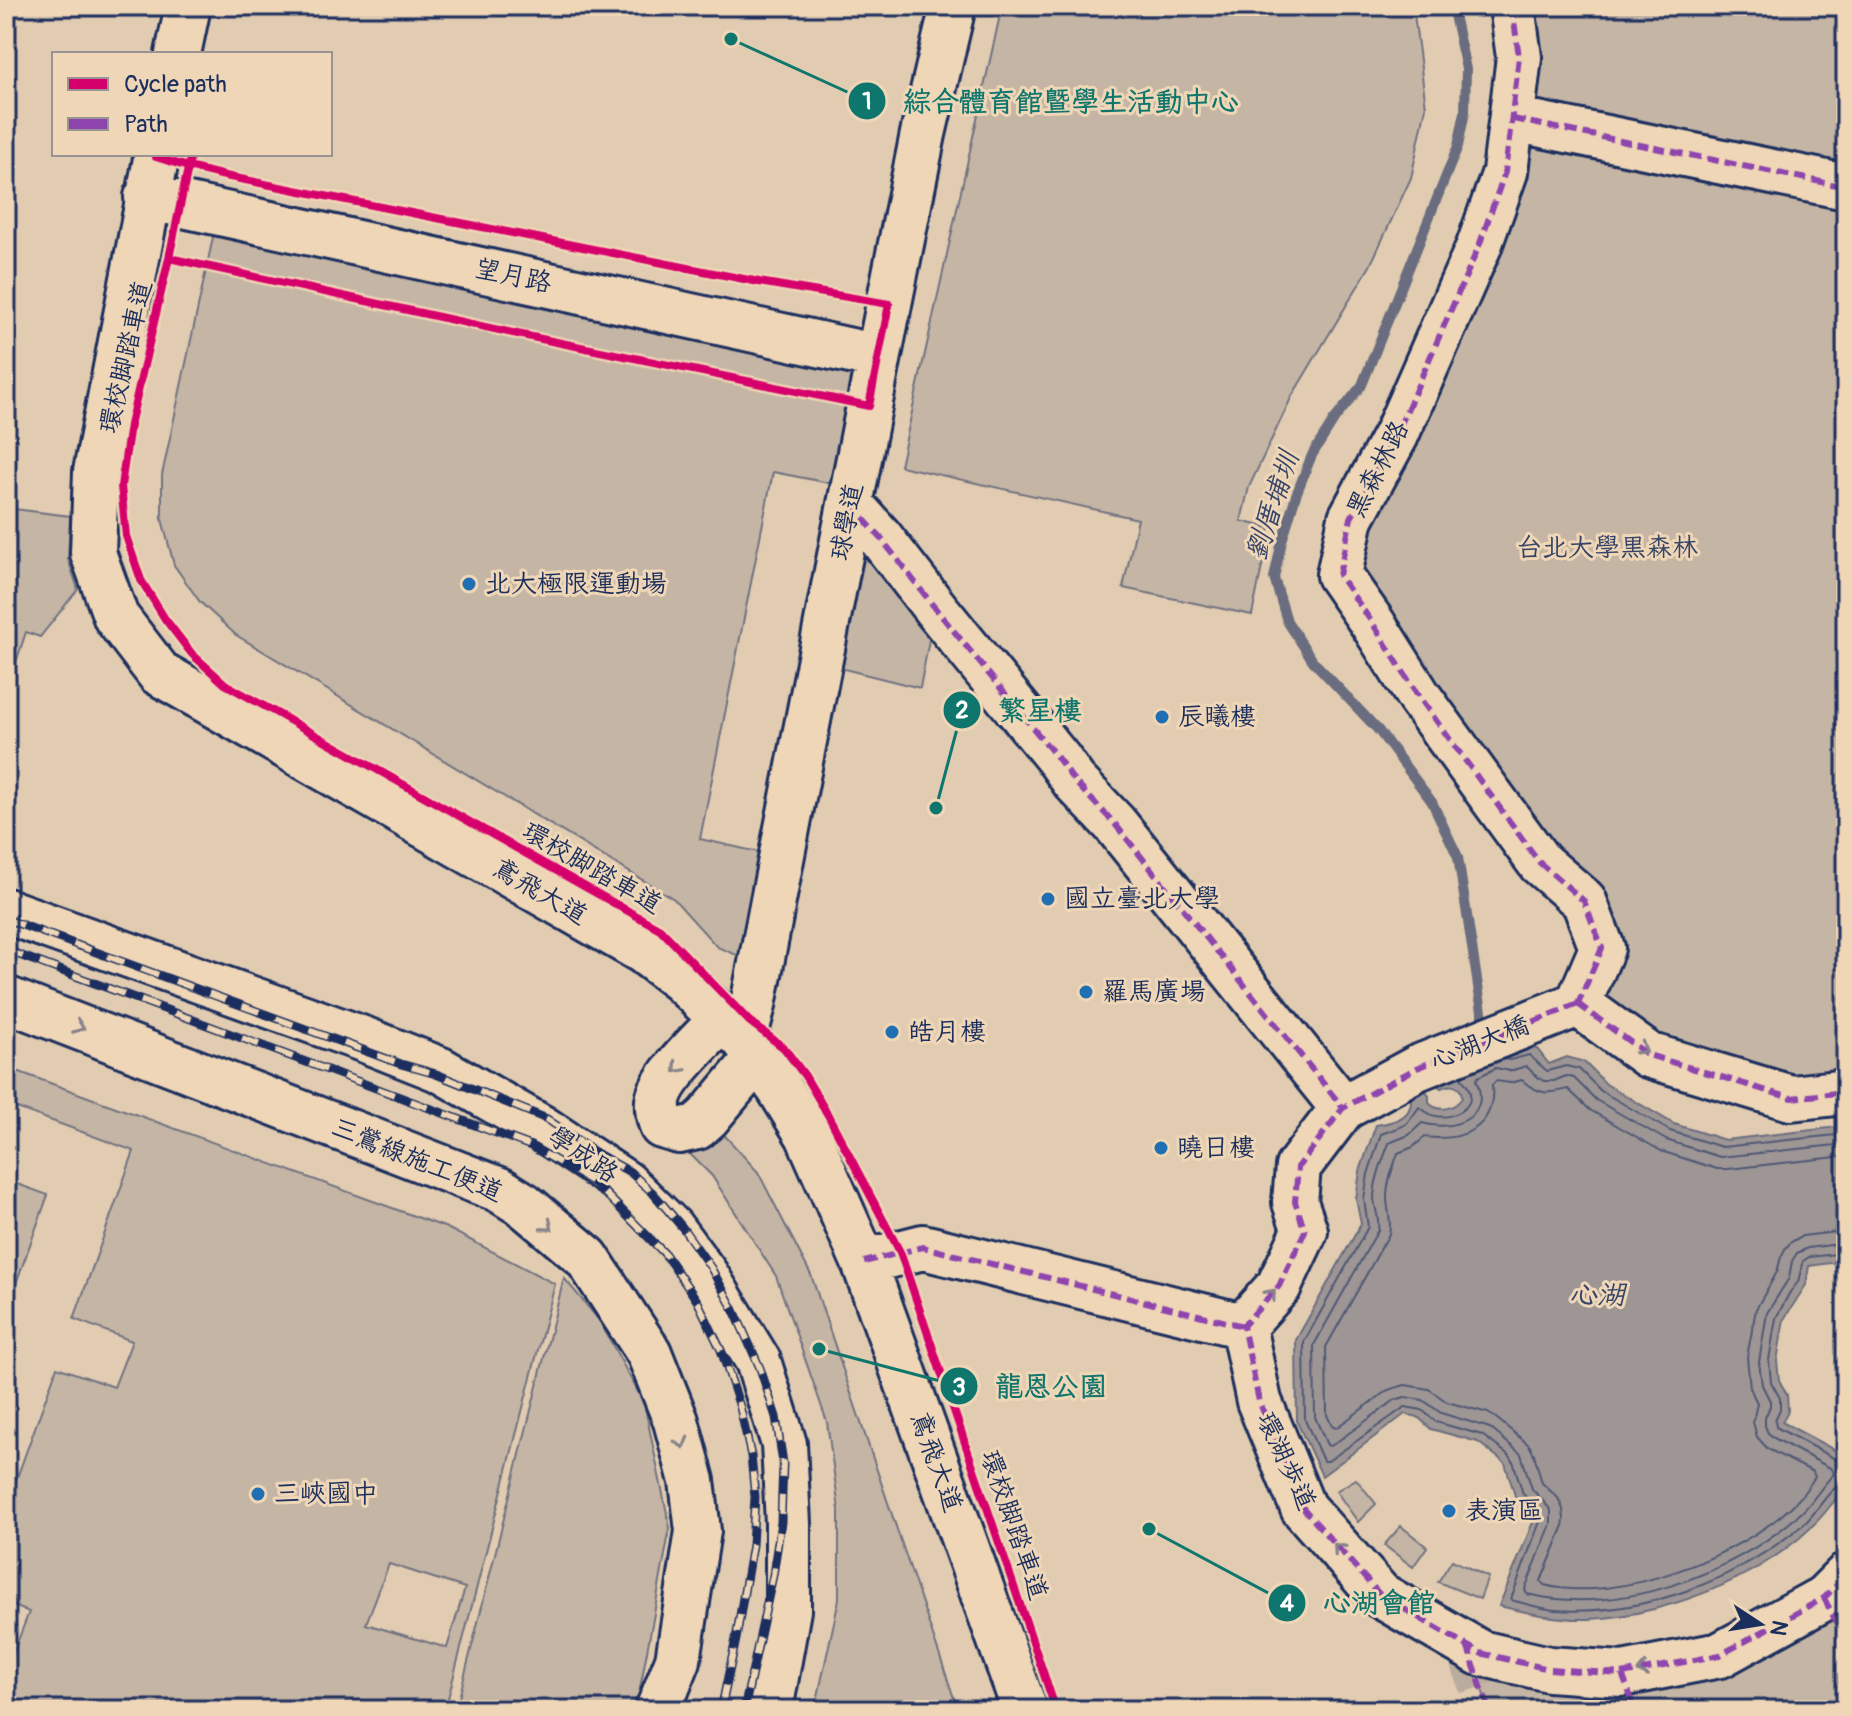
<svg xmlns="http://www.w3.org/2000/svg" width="1852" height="1716" font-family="Pangolin,'LXGW WenKai TC',sans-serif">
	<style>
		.green { fill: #c5b5a4; stroke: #707281; stroke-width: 2; fill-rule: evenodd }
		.water { fill: #9e9695; stroke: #6a6d7f; stroke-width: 2 }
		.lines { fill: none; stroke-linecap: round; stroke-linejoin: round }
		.shore { stroke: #4f5874; stroke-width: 2 }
		.stream { stroke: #6a6d7f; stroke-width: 10 }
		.minor-tunnel { stroke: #baada0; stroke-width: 44; stroke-dasharray: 44 22; stroke-linecap: butt }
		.minor-casing { stroke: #1b2f5e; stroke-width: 50 }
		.minor { stroke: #efd6b6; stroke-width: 44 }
		.rail-casing { stroke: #1b2f5e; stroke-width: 9 }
		.rail { stroke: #efd6b6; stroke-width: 6; stroke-dasharray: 18; stroke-linecap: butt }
		.quiet { stroke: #8e44ad; stroke-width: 6; stroke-dasharray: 12 6; stroke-linecap: butt }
		.cycleway-casing { stroke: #efd6b6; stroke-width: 13 }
		.cycleway { stroke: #d6006c; stroke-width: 8 }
		.oneway { stroke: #85828a }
		.poi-dot { fill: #1f6fb2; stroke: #efd6b6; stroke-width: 3 }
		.labels { text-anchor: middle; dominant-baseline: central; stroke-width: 6; stroke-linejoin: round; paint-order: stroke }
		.street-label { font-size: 26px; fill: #1b2f5e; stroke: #efd6b6 }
		.park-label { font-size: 26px; fill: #344368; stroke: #efd6b6 }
		.poi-label { font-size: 26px; fill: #1b2f5e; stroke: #efd6b6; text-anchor: start }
		.water-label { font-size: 28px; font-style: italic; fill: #354469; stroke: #efd6b6 }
		.leader { fill: none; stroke: #0f766e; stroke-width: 3 }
		.callout-dot { fill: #0f766e; stroke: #efd6b6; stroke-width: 3 }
		.mark-label { font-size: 24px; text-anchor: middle; font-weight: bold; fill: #fff }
		.callout-label { font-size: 28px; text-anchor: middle; font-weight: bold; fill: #0f766e; stroke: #efd6b6; stroke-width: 6; stroke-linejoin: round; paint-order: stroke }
	</style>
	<rect width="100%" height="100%" fill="#e2ccb1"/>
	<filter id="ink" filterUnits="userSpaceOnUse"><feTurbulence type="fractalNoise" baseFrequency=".0125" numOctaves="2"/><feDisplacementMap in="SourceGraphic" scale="16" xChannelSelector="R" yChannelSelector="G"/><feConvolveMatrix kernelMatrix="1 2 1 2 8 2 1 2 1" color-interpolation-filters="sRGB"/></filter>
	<g filter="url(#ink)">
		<path class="green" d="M1002 6H1413L1426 107 1411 178 1370 266 1292 396 1249 487 1241 521 1270 528 1252 615 1123 588 1138 519 900 466Z
			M1512 6H1846V1092L1791 1098 1578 1004 1602 948 1373 624 1351 518 1479 246Z
			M215 228 861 370 839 485 773 472 700 839 767 854 744 958 717 947 674 899 236 635 200 602 174 565 162 519V475Z
			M6 508 70 516 68 559 78 589 40 637 26 632 6 693Z
			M845 535 935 608 920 688 820 663Z
			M6 1067 447 1228 555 1284 445 1710H6V1654L12 1656 29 1612 6 1603V1508L57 1367 114 1387 132 1341 74 1319 134 1151 6 1104ZM389 1564 465 1588 447 1648 366 1624Z
			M708 1117 758 1172 811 1275 958 1710H815L839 1599V1510L827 1422 776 1276 712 1176 662 1126Z
			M6 1180 48 1195 14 1289 6 1286Z
			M564 1278 599 1320 644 1403 670 1528 639 1694 628 1710H456Z
			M1356 1479 1376 1504 1358 1522 1336 1491Z
			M1401 1526 1427 1547 1413 1567 1384 1545Z
			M1452 1560 1488 1577 1480 1599 1438 1582Z
			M1846 1576V1710H1489L1467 1645 1622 1674Z"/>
		<path class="water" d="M1528 1047 1537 1049 1549 1064 1567 1057 1584 1062 1606 1084 1674 1124 1725 1140 1846 1126V1261L1809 1266 1806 1285 1784 1319 1777 1361 1779 1380 1787 1395 1788 1411 1782 1422 1846 1456C1846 1464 1849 1478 1846 1486 1844 1493 1835 1500 1831 1505 1780 1572 1671 1615 1589 1619 1558 1620 1529 1613 1499 1606L1535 1517 1516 1499 1505 1463 1478 1442 1431 1429 1418 1417 1405 1414 1322 1476 1297 1422 1296 1340 1361 1224 1356 1199 1360 1171 1376 1125C1390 1123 1411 1119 1411 1101 1411 1096 1408 1092 1407 1088L1427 1092 1429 1096V1103C1439 1113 1454 1109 1462 1098 1462 1085 1451 1083 1441 1088L1431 1080Z"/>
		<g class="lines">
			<path class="shore" d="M1504 1059 1510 1060 1529 1055 1547 1071 1566 1066 1579 1069 1601 1091 1670 1131 1722 1147 1846 1134
				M1460 1077C1464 1081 1469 1087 1470 1093 1473 1110 1450 1119 1436 1116 1429 1115 1424 1110 1419 1107 1404 1130 1404 1125 1381 1134L1368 1174 1364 1199 1368 1227 1304 1342 1305 1420 1323 1461H1328L1405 1407 1422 1410 1436 1422 1482 1435 1510 1456 1513 1461 1523 1494 1540 1511 1542 1516 1511 1599 1514 1601C1528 1604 1542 1609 1556 1610 1646 1616 1735 1580 1804 1524 1817 1513 1831 1484 1846 1482
				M1846 1144 1720 1157 1666 1140 1596 1100 1574 1078 1566 1076 1554 1081H1544L1537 1077 1526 1066 1510 1071 1496 1068 1478 1077 1476 1080C1493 1119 1451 1132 1422 1123L1409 1135 1389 1143C1383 1160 1374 1180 1374 1199 1375 1210 1380 1219 1378 1230L1314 1345 1315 1417 1327 1445 1331 1446 1395 1400 1405 1397 1423 1400 1441 1413 1490 1428 1521 1454 1532 1489 1551 1510V1524L1525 1589 1527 1594C1619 1616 1734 1575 1802 1512 1814 1501 1822 1485 1834 1474L1832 1469 1774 1438 1768 1433 1765 1426V1418L1770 1406V1401L1762 1385 1759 1362 1767 1313 1789 1278 1792 1261 1797 1253 1808 1248 1846 1243
				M1846 1156 1728 1169H1717L1661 1151 1590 1110 1568 1089C1547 1094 1539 1095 1522 1080L1510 1083 1496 1081 1492 1085C1496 1128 1462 1142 1425 1137L1413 1147 1398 1153C1393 1168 1386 1184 1387 1200 1388 1213 1392 1222 1389 1234L1326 1347 1327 1415 1332 1426 1336 1428 1388 1390 1405 1385 1429 1389 1447 1402 1488 1413 1496 1418 1529 1445 1534 1454 1542 1483 1558 1498 1563 1509 1564 1519 1563 1528 1541 1581 1544 1585C1618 1604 1743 1556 1796 1502 1803 1495 1809 1486 1815 1477L1813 1472 1768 1449 1757 1437 1753 1422 1757 1403 1750 1388 1747 1357 1756 1309 1777 1272 1781 1257 1785 1249 1791 1242 1802 1236 1846 1231
				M1846 1253 1809 1257 1803 1261 1798 1282 1790 1292 1776 1318 1769 1360 1771 1382 1780 1398V1409L1775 1420 1776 1427 1839 1461 1846 1462"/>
			<path class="stream" d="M1452 6 1466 69 1465 112 1458 146 1362 385 1334 420 1312 455 1296 495 1282 541 1274 578 1287 621 1313 661 1379 731 1432 802 1458 857 1485 1031"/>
			<path class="minor-tunnel" d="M1467 1645 1489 1710"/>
			<defs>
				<path id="minor" d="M1512 6 1519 57 1505 172 1479 246 1396 435 1351 518 1339 575 1373 624 1419 697 1540 863 1584 901 1602 948 1578 1004
					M178 54 188 6
					M1513 119 1846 187
					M157 154 96 472 93 553 116 617 159 673 643 951 680 979 744 1039 779 1088 808 1135 864 1262 1025 1710
					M147 197 878 357
					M851 505 880 537 935 608 1060 761 1074 781 1115 824 1343 1108
					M6 911 363 1039 441 1070 542 1128 625 1183 671 1228 705 1274 758 1361 784 1444 788 1524V1610L770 1710
					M6 999 500 1190 524 1205 587 1258 649 1353 676 1421 692 1481 698 1531 678 1660 658 1710
					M1578 1004 1417 1068 1343 1108 1298 1167 1295 1202 1305 1231 1279 1286 1243 1326 1259 1401 1303 1508 1380 1595 1480 1653 1549 1669 1622 1674 1720 1655 1824 1598 1846 1576
					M1578 1004 1648 1055 1791 1098 1846 1092
					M744 1039 753 1005 783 849 889 304 923 134 953 6
					M662 1126C659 1117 657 1110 658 1101 661 1077 705 1038 722 1019
					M662 1126 679 1131 697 1127 708 1117 758 1057
					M864 1262 923 1247 1243 1326"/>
			</defs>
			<use href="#minor" class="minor-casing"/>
			<use href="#minor" class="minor"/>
			<defs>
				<path id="rail" d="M6 919 401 1064 436 1074 547 1119 596 1153 630 1172 653 1193 682 1227 711 1268 734 1310 760 1368 776 1417 783 1463 781 1522 773 1575 744 1710
					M6 950 531 1146 596 1184 665 1254 698 1302 721 1350 740 1407 751 1456 755 1497 752 1545 736 1639 721 1710"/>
			</defs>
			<use href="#rail" class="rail-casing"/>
			<use href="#rail" class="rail"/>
			<path class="quiet" d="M1512 6 1519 57 1505 172 1479 246 1396 435 1351 518 1339 575 1373 624 1419 697 1540 863 1584 901 1602 948 1578 1004
				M1513 119 1846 187
				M851 505 880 537 935 608 1060 761 1074 781 1115 824 1343 1108
				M1578 1004 1417 1068 1343 1108 1298 1167 1295 1202 1305 1231 1279 1286 1243 1326 1259 1401 1303 1508 1380 1595 1480 1653 1549 1669 1622 1674 1720 1655 1824 1598 1846 1576
				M1578 1004 1648 1055 1791 1098 1846 1092
				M864 1262 923 1247 1243 1326
				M1824 1598 1846 1641
				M1467 1645 1489 1710
				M1622 1674 1636 1710"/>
			<defs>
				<path id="cycleway" d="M191 154 169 258 130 425 121 486 126 536 141 580 165 619 192 654 225 684 660 929 749 1021 784 1048 805 1076 828 1115 900 1252 1056 1710
					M156 157 188 167 225 176 759 282 889 304 869 406 522 335 169 258"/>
			</defs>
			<use href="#cycleway" class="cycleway-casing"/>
			<use href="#cycleway" class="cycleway"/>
		</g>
		<defs><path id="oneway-chevron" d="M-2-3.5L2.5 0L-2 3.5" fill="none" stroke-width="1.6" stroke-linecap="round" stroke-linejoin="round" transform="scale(2)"/></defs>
		<g class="oneway">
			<use href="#oneway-chevron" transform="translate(79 1027) rotate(21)"/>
			<use href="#oneway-chevron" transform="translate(1642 1049) rotate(32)"/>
			<use href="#oneway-chevron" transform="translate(678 1068) rotate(132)"/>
			<use href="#oneway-chevron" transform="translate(548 1226) rotate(40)"/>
			<use href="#oneway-chevron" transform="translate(1271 1294) rotate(-49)"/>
			<use href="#oneway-chevron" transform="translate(682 1443) rotate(74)"/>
			<use href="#oneway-chevron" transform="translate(1338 1548) rotate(-131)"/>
			<use href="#oneway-chevron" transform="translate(1643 1670) rotate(169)"/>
		</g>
	</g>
	<g class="poi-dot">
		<circle cx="469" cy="584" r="8"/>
		<circle cx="1162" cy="717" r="8"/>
		<circle cx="1048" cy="899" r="8"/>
		<circle cx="1086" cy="992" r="8"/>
		<circle cx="892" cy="1032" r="8"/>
		<circle cx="1161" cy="1148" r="8"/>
		<circle cx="258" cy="1494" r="8"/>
		<circle cx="1449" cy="1511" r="8"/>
	</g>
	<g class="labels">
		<g class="street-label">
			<text transform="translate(513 276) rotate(12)">望月路</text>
			<text transform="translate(126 357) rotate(-77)">環校脚踏車道</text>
			<text transform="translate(1378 469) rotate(-63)">黑森林路</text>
			<text transform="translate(847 522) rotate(-79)">球學道</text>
			<text transform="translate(592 868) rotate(30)">環校脚踏車道</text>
			<text transform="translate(540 892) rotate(30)">鳶飛大道</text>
			<text transform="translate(1480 1043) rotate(-22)">心湖大橋</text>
			<text transform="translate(583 1155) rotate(34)">學成路</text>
			<text transform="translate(417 1160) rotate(22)">三鶯線施工便道</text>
			<text transform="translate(1286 1461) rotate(65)">環湖歩道</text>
			<text transform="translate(936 1462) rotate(70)">鳶飛大道</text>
			<text transform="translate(1014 1525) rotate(71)">環校脚踏車道</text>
		</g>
		<g class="park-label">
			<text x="1607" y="548">台北大學黒森林</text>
		</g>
		<g class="poi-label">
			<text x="485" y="584">北大極限運動場</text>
			<text x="1178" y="717">辰曦樓</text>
			<text x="1064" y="899">國立臺北大學</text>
			<text x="1102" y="992">羅馬廣場</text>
			<text x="908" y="1032">皓月樓</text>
			<text x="1177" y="1148">曉日樓</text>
			<text x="274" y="1494">三峽國中</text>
			<text x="1465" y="1511">表演區</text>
		</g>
		<g class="water-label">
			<text transform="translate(1273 506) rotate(-72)">劉厝埔圳</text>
			<text x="1597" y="1295">心湖</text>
		</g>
	</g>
	<path class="leader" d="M731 39L867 101M936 808L962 710M819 1349L959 1386M1149 1529L1287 1603"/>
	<g class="callout-dot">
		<circle cx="731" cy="39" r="8"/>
		<circle cx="936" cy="808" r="8"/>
		<circle cx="819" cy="1349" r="8"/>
		<circle cx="1149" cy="1529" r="8"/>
		<circle cx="867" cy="101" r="20"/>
		<circle cx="962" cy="710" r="20"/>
		<circle cx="959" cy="1386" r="20"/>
		<circle cx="1287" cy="1603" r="20"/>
	</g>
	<g class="mark-label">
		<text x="867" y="109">1</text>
		<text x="962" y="718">2</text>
		<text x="959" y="1395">3</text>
		<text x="1287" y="1611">4</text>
	</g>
	<g class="callout-label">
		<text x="1071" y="111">綜合體育館暨學生活動中心</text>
		<text x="1040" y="720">繁星樓</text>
		<text x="1051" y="1396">龍恩公園</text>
		<text x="1379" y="1612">心湖會館</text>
	</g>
	<rect width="1852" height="1716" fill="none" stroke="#efd6b6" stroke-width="32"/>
	<rect x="16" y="16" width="1820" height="1684" fill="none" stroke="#1b2f5e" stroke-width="3" filter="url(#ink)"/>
	<rect x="52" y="52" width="280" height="104" fill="#efd6b6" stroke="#9a9393" stroke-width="2"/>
	<rect x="68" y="78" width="40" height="12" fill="#d6006c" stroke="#9a9393" stroke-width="2"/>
	<text x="124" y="92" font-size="24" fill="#1b2f5e">Cycle path</text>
	<rect x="68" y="118" width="40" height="12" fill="#8e44ad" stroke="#9a9393" stroke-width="2"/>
	<text x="124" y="132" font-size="24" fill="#1b2f5e">Path</text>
	<g transform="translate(1760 1624) rotate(102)" stroke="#efd6b6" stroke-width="6" paint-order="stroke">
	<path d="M0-6L14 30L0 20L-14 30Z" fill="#1b2f5e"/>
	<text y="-12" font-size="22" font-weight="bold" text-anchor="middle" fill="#1b2f5e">N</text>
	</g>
</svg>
